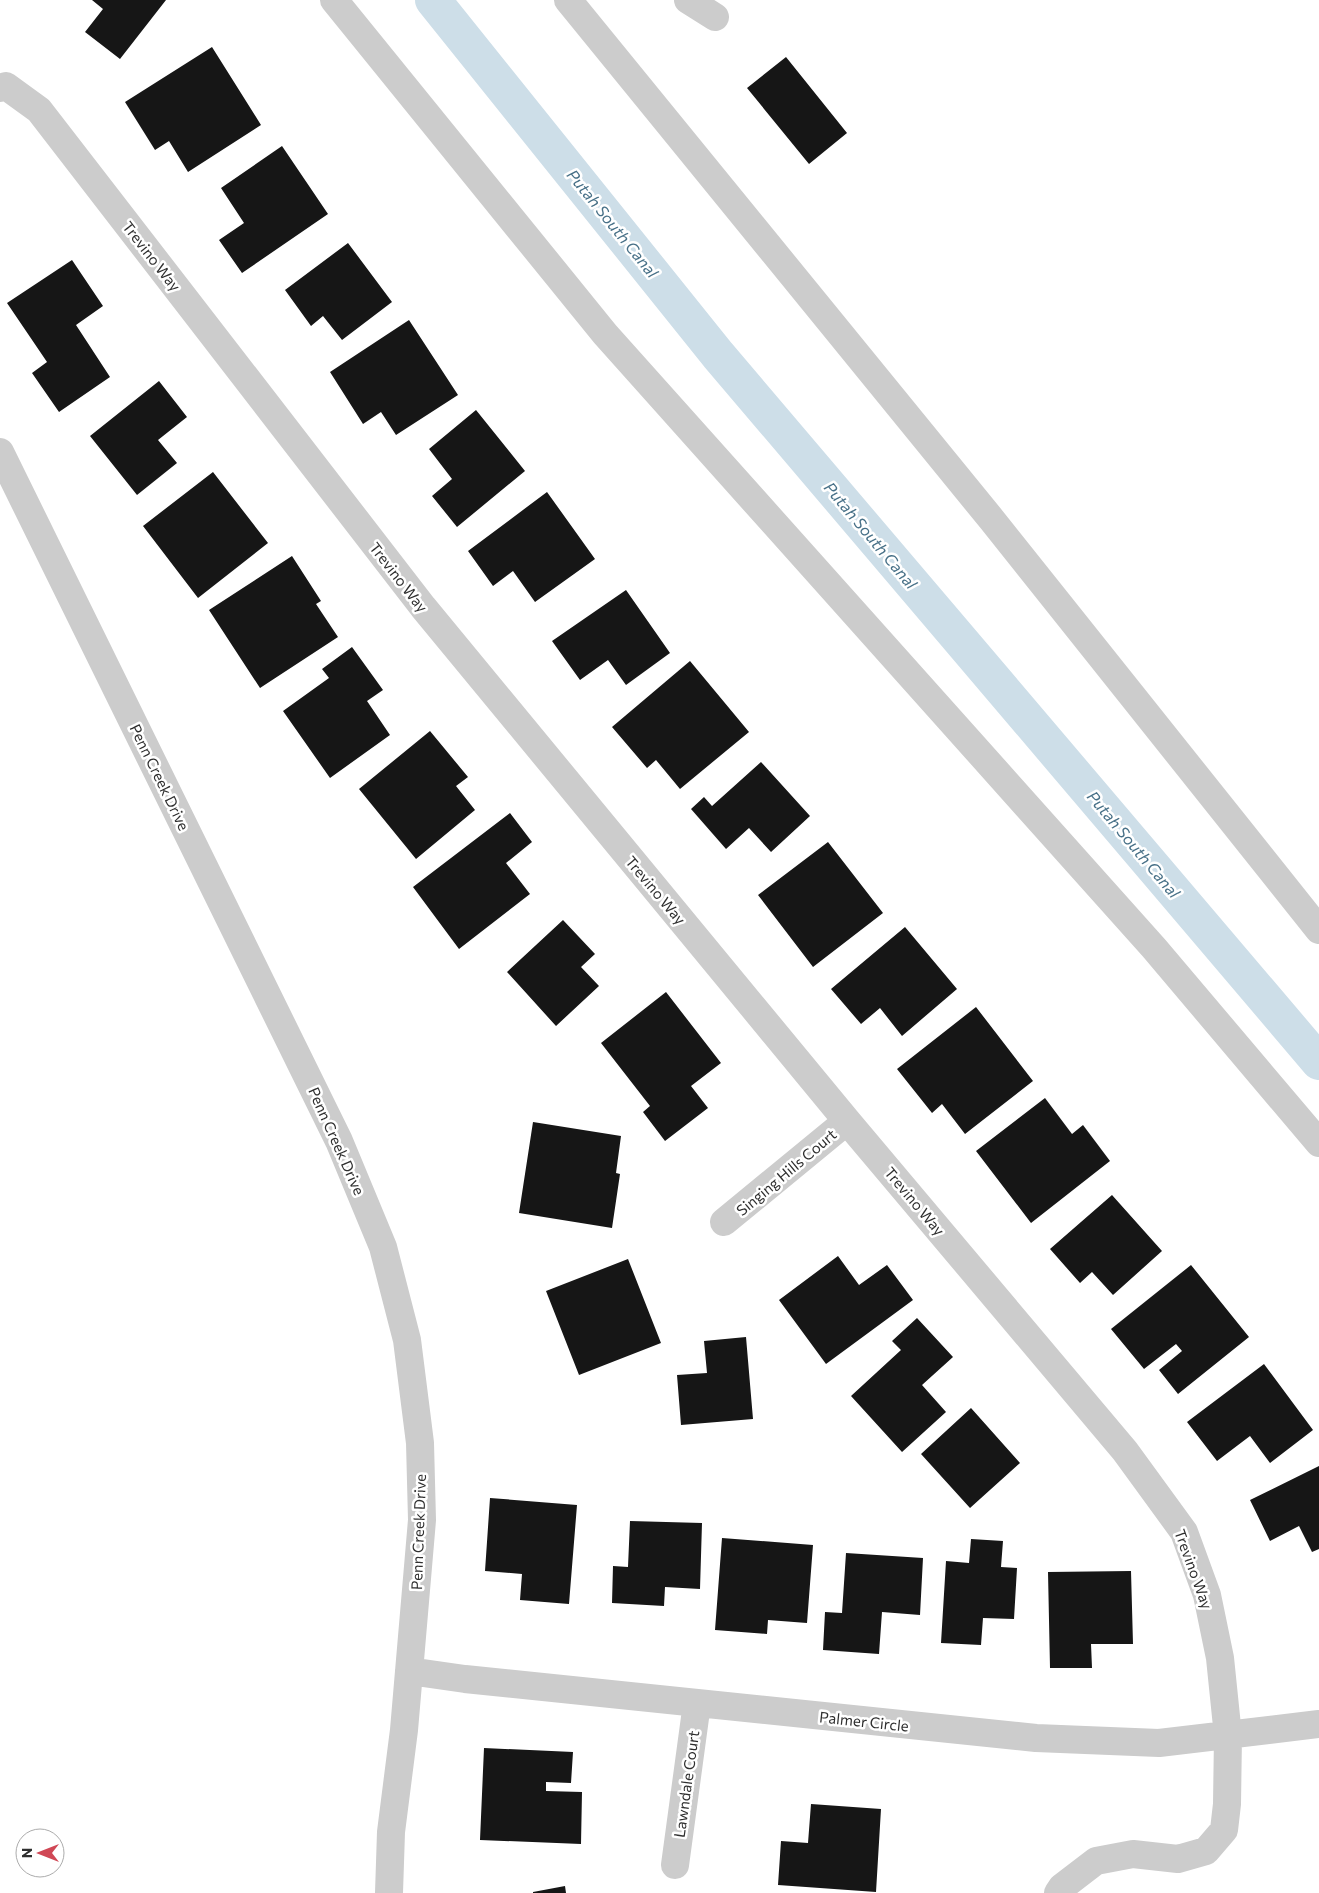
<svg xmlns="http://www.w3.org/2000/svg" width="1319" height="1893" font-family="Commissioner,sans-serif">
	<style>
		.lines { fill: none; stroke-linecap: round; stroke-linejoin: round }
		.canal { stroke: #cddee8; stroke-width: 36 }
		.building { fill: #161616 }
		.minor { stroke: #ccc; stroke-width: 28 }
		.labels { text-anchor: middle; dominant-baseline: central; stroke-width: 5; stroke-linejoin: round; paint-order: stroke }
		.street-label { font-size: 15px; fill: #2f2f2f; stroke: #fff }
		.water-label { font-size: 16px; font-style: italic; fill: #477087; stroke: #fff }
	</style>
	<rect width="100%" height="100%" fill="#fff"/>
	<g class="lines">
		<path class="canal" d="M433 0 718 355 1319 1062"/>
	</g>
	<path class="building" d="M92 0H166L120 59 85 32 103 9Z
		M212 47 261 125 188 172 169 141 155 150 125 102Z
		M786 57 847 133 809 164 747 88Z
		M282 146 328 214 242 273 219 240 244 223 221 188Z
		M348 243 392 302 342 340 323 316 311 326 285 290Z
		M72 260 103 306 76 325 110 377 59 412 32 373 47 362 7 303Z
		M409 320 458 395 396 435 381 412 363 424 330 372Z
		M159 381 187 417 158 440 177 463 137 495 90 436Z
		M476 410 525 471 457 527 432 496 452 479 429 449Z
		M213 472 268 543 198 598 143 526Z
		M547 492 595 559 535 602 513 571 493 586 468 551Z
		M292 556 321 601 316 604 338 637 260 688 209 610Z
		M626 590 670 653 626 685 608 660 580 680 552 641Z
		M352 647 383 690 367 701 390 735 330 778 283 711 329 678 322 669Z
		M690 661 749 732 680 789 656 760 647 768 612 727Z
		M430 731 468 777 456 786 475 810 416 859 359 789Z
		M761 762 810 816 771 852 749 828 726 849 691 809 704 797 712 806Z
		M510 813 532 842 506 863 530 894 459 949 413 887Z
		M828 842 883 913 813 967 758 895Z
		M563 920 595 954 581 967 599 986 556 1026 507 972Z
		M905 927 957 989 902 1036 880 1008 861 1024 831 989Z
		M666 992 721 1063 691 1086 708 1108 665 1141 643 1112 650 1106 601 1043Z
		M976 1007 1033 1081 965 1134 942 1104 932 1113 897 1069Z
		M1045 1098 1072 1134 1083 1125 1110 1161 1031 1223 976 1151Z
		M533 1122 621 1136 616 1173 620 1174 612 1228 519 1213Z
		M1112 1195 1162 1251 1113 1295 1092 1272 1080 1283 1050 1249Z
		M838 1256 859 1285 887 1265 913 1300 826 1364 779 1300Z
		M628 1259 661 1343 579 1375 546 1291Z
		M1191 1265 1249 1337 1178 1394 1159 1370 1182 1351 1176 1344 1144 1369 1111 1329Z
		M917 1318 953 1357 922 1385 946 1412 902 1452 851 1396 901 1350 892 1341Z
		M746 1337 753 1419 681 1425 677 1375 707 1373 704 1341Z
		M1264 1364 1313 1430 1270 1463 1250 1436 1217 1461 1187 1422Z
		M971 1408 1020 1463 970 1508 921 1454Z
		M1319 1466V1549L1312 1552 1299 1526 1270 1541 1250 1500Z
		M490 1498 577 1505 569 1604 520 1600 522 1574 485 1571Z
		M630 1521 702 1523 700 1589 665 1587 664 1606 612 1603 613 1566 628 1567Z
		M722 1538 813 1545 807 1623 768 1620 767 1634 715 1630Z
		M971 1539 1003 1541 1001 1567 1017 1568 1014 1619 983 1618 981 1645 941 1643 946 1561 969 1563Z
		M846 1553 923 1558 920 1615 882 1612 879 1654 823 1650 825 1612 842 1613Z
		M1131 1571 1133 1644H1091L1092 1668H1050L1048 1572Z
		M484 1748 573 1752 571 1783 546 1782V1791L582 1792 581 1844 480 1840Z
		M811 1804 881 1809 876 1892 778 1885 781 1841 808 1843Z
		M565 1886 566 1893H533V1892Z"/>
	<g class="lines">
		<path class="minor" d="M334 0 605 334 1154 948 1319 1143
			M568 0 992 520 1319 930
			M688 0 715 17
			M0 88 6 86 39 110 423 607 847 1121 1125 1451 1184 1532 1207 1595 1220 1658 1228 1736 1227 1804 1224 1830 1206 1851 1178 1859 1133 1854 1096 1861 1062 1887 1058 1893
			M0 452 339 1141 383 1247 407 1340 420 1443 422 1520 404 1730 391 1832 389 1893
			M724 1222 847 1121
			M409 1671 465 1679 1036 1738 1159 1743 1319 1724
			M675 1865 697 1703"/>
	</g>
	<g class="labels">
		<g class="street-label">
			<text transform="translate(152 256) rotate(52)">Trevino Way</text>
			<text transform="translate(399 577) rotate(52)">Trevino Way</text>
			<text transform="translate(160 777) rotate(64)">Penn Creek Drive</text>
			<text transform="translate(656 890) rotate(50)">Trevino Way</text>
			<text transform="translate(337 1141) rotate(66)">Penn Creek Drive</text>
			<text transform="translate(786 1172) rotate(-40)">Singing Hills Court</text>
			<text transform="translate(915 1201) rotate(50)">Trevino Way</text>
			<text transform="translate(418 1532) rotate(-88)">Penn Creek Drive</text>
			<text transform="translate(1194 1569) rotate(70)">Trevino Way</text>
			<text transform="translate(864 1721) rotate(6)">Palmer Circle</text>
			<text transform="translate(686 1784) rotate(-82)">Lawndale Court</text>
		</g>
		<g class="water-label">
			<text transform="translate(613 223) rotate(51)">Putah South Canal</text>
			<text transform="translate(871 535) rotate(50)">Putah South Canal</text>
			<text transform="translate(1134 844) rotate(50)">Putah South Canal</text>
		</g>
	</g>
	<g transform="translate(40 1853) rotate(270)"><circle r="24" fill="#ffffff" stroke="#acacac"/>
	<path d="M0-4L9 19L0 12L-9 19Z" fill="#d04755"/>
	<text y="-8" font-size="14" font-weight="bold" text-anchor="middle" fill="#2f2f2f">N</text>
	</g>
</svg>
